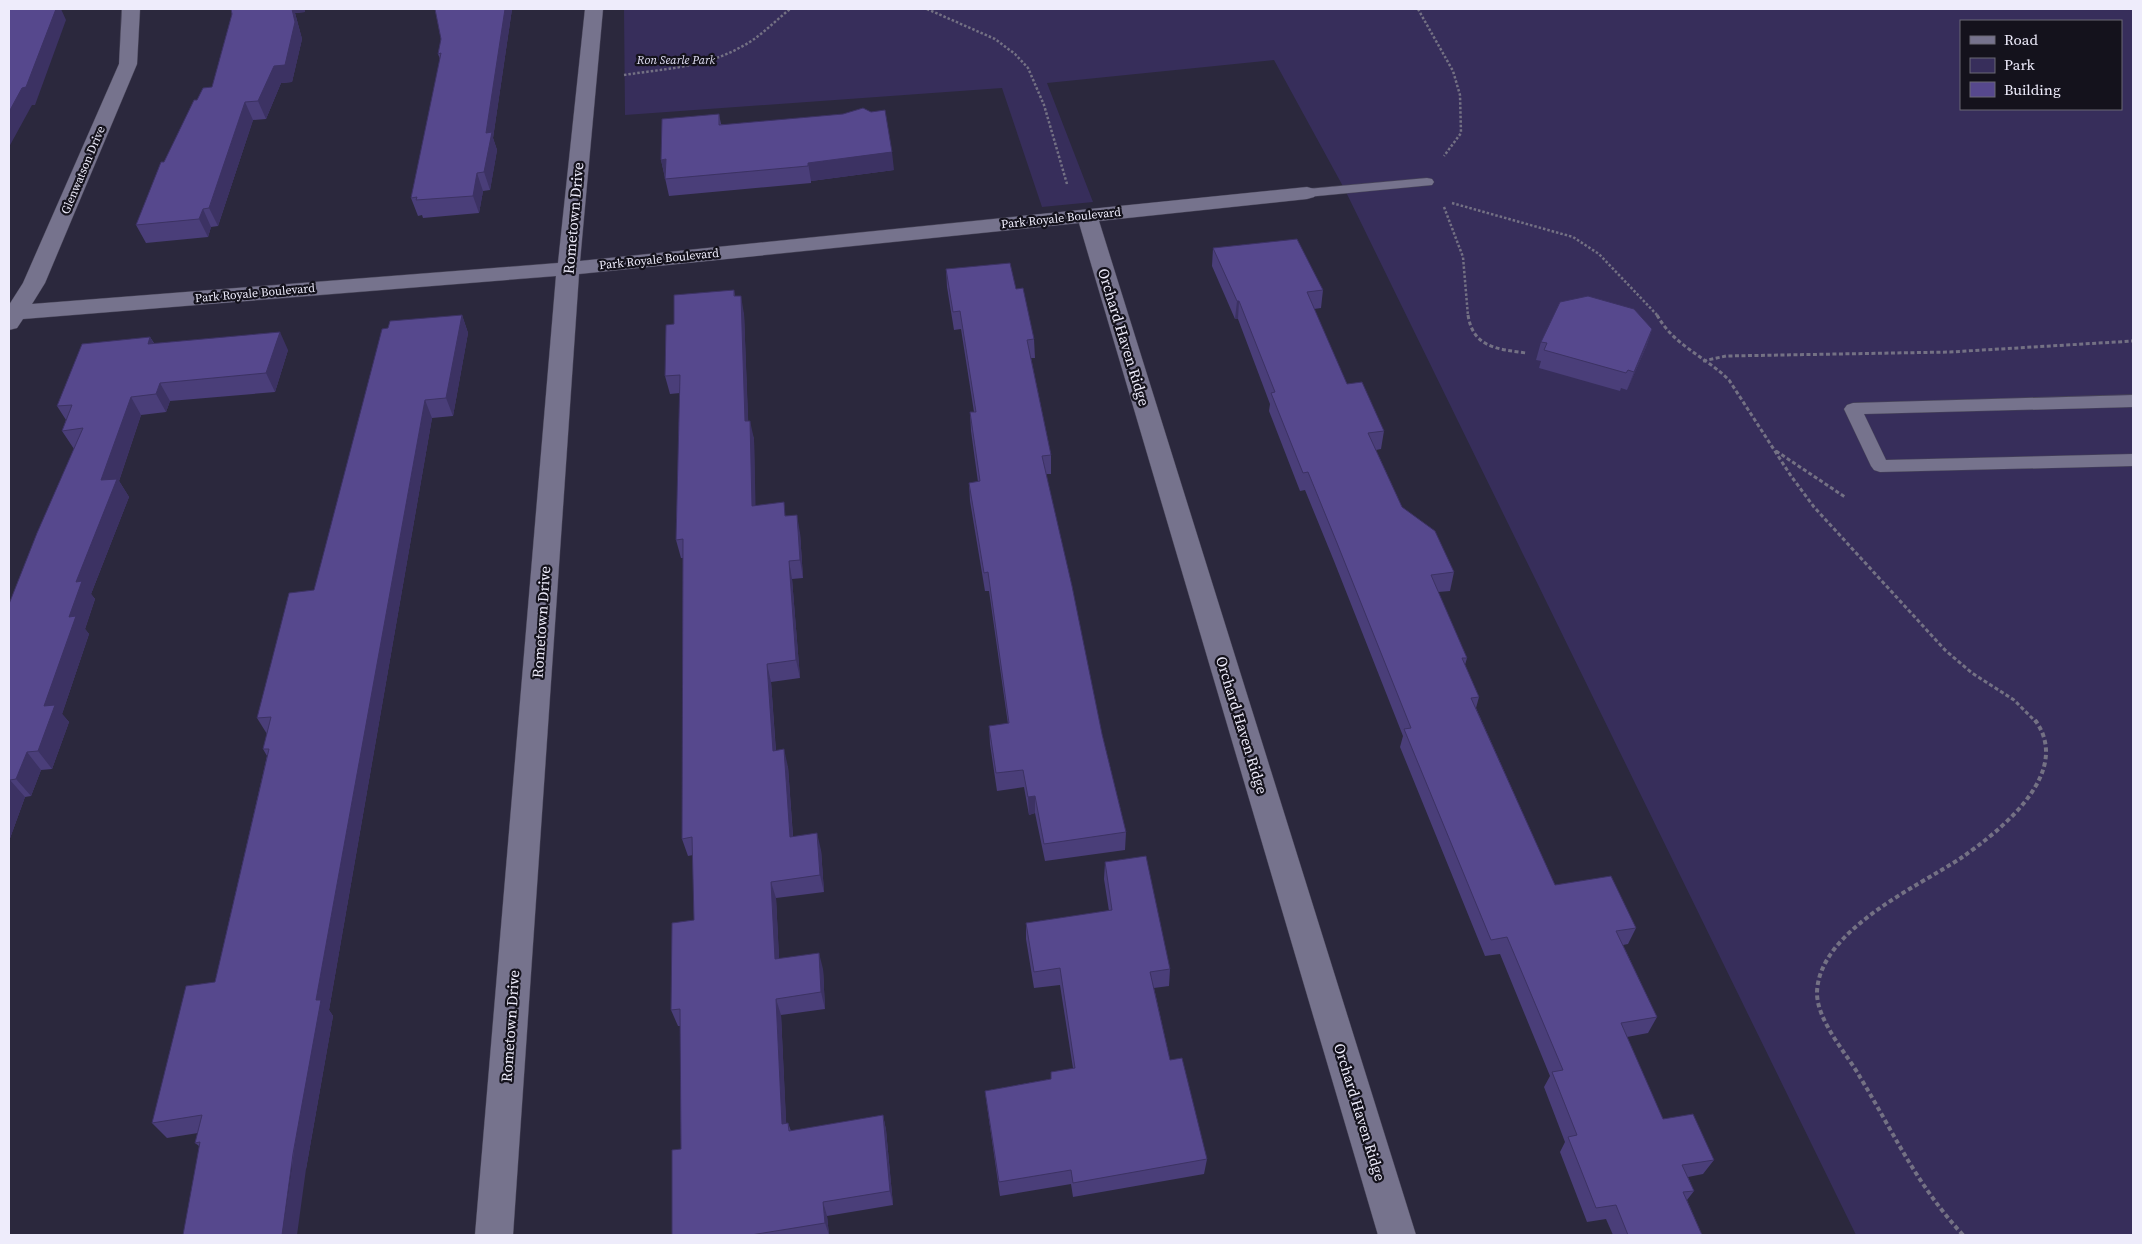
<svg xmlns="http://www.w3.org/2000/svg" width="2142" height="1244" font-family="'Source Serif 4',serif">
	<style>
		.green { fill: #372e5b; fill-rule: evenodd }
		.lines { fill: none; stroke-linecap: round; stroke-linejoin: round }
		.lane-casing { stroke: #484558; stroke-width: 1 }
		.street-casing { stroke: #484558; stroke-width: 1 }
		.path-far2 { stroke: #747184; stroke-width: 2.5; stroke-dasharray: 2.5 2; stroke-linecap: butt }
		.path-far1 { stroke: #747184; stroke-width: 3; stroke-dasharray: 4 2.5; stroke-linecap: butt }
		.path { stroke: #747184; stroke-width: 4; stroke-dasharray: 4.5 3; stroke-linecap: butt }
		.lane { fill: #76738d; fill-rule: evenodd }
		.street { fill: #76738d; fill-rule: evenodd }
		.wall { fill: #4a3e79 }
		.shaded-wall { fill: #3c3263 }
		.building { fill: #56488d; stroke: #3c3263 }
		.labels { text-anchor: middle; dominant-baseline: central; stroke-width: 4.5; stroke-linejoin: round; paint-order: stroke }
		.far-park-label { font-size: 12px; font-style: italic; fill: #e1dff3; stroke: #14121c }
		.far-street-label { font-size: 12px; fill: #eeecfb; stroke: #14121c }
		.street-label { font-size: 15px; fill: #eeecfb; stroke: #14121c }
	</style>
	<rect width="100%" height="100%" fill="#2b283d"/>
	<path class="green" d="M624 9H2133V1235H1856L1345 190 1274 60 1047 83 1093 202 1042 207 1002 88 625 115ZM1961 21H2121V109H1961Z"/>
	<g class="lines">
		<defs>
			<path id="lane" d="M1427 178 1432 179 1434 182 1432 185 1307 197 1300 193 1307 189Z
				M2133 395V407L1864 414 1886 460 2133 454V466L1880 472 1874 470 1871 466 1844 409 1847 405 1853 403Z"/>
			<path id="street" d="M122 9H140L137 64 45 283 32 304 558 263 585 9H603L580 261 1307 187 1314 189 1317 193 1314 197 1307 199 1099 221 1416 1235H1378L1079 223 579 274 513 1235H475L556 276 23 319 17 328 9 330V305L23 283 119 64Z"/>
		</defs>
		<use href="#lane" class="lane-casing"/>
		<use href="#street" class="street-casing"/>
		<path class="path-far2" d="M927 9 995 39 1015 54 1028 68 1044 105 1067 184
			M1418 9 1453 71 1460 95 1461 133 1444 156
			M624 75C663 69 706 67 741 47 759 38 774 22 790 9
			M1452 203 1573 237 1599 254 1658 316
			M1444 207 1463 257 1468 316"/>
		<path class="path-far1" d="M1468 315C1473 348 1498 349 1526 353
			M1657 315C1674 346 1705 356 1729 380L1791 476 1814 507 1945 650 1972 673 2014 700 2036 722
			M1703 361 1726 356 1950 352 2133 341
			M1776 451 1845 497"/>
		<path class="path" d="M1963 1235C1916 1184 1895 1135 1860 1077 1847 1054 1817 1021 1817 993 1818 931 1917 887 1961 858 2000 831 2074 773 2035 720"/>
		<use href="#lane" class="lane"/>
		<use href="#street" class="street"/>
	</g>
	<path class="wall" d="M231 9H304L305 12 295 13 302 39 292 82 281 83 266 119 253 120 218 226 211 227 208 237 146 243 136 225 164 162 197 100 212 87 232 14Z
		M435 9H512L493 138 497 150 490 190 483 191 479 213 423 218 422 215 418 216 411 198 440 59 438 54 441 39Z
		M719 114 721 124 894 170 811 181V183L669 196 661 160Z
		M1213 248 1323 290 1321 308 1314 309 1347 384 1384 431 1381 449 1376 450 1402 507 1454 572 1450 591 1438 592 1467 658 1465 665 1479 697 1476 708 1555 885 1636 928 1628 944 1623 945 1657 1017 1648 1033 1627 1037 1663 1119 1714 1160 1703 1174 1688 1177 1694 1191 1687 1200 1702 1235H1613L1606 1219 1587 1222 1560 1152 1565 1142 1544 1087 1550 1076 1500 954 1485 956 1400 747 1403 736 1334 561 1305 490 1300 491 1269 411 1270 404 1238 319H1235L1212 266Z
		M946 269 1016 289 1034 339 1035 358H1031L1051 455V474H1046L1102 734 1126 832 1125 850 1045 861 1035 813 1029 815 1024 787 997 791 990 744 989 726 1008 724 989 591H985L970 501 969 483 978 482 971 431 970 412H974L961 329 954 330 947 287Z
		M734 290 735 296 744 314 748 421 754 439 755 505 787 516 800 533 803 578 792 579 800 678 771 682 776 751 788 767 793 836 821 850 824 892 776 898 779 959 823 969 825 1009 781 1015 786 1123H788L791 1131 883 1115 886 1130 893 1205 827 1216 829 1235H672L681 1149 680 1026H678L671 1010 694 920 693 855 688 856 682 839 683 558H681L676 540 680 393 670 394 665 376 674 324Z
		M462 315 468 333 453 416 432 418 329 1010 333 1016 306 1169 199 1146 195 1143 198 1133 167 1138 152 1123 215 982 267 756 263 749 267 734 257 718 314 590 388 328Z
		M1652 329 1646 347 1627 390 1621 388 1620 391 1539 368 1541 361 1536 360 1541 342Z
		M150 337 154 343 288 350 275 392 170 401 166 412 141 415 119 481 129 497 91 594 95 599 85 629 89 634 62 714 69 722 52 769 41 770 31 796 25 797 9 841V604L74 449 62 431 66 420 57 406Z
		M1105 862 1170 969 1169 986 1154 988 1170 1060 1207 1159 1204 1174 1073 1197 1071 1184 1000 1196 987 1106 985 1091 1051 1079 1073 1068 1060 985 1034 988 1026 939V923L1109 911 1104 879Z"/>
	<path class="shaded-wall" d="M56 9H61L66 20 35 105H32L9 147V112Z
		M292 9H304L305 12 295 13 302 39 292 82 281 83 266 119 258 101 274 66Z
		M505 9H512L493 138 497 150 490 190 484 172 486 133Z
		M245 102 253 120 218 226 209 208Z
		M892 152 894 170 811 181 808 163Z
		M666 159 665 177 661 160Z
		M477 173 483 191 479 213 473 196Z
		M203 209 211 227 208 237 199 219Z
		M741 296 744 314 749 440 745 421Z
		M1237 301H1239L1238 319H1235Z
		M462 315 468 333 453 416 446 398Z
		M1652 329 1646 347 1627 390 1634 372Z
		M280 332 288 350 275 392 266 373Z
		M150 337 160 355 148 344Z
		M160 383 170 401 166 412 156 394Z
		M131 397 141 415 119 481 129 497 91 594 95 599 85 629 89 634 62 714 69 722 52 769 38 751 44 706 69 617 76 582 101 480Z
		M425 400 432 418 329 1010 333 1016 306 1169 297 1235H282L316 1000Z
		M750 421 754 439 756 524 752 506Z
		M797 515 800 533 803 578 800 560Z
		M789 561 792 579 800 678 796 660Z
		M767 664 771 682 777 769 773 751Z
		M784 749 788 767 794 854 790 837Z
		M27 752 41 770 31 796 16 779Z
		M10 780 25 797 9 841V783Z
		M1035 796V813L1029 815 1028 797Z
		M817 833 821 850 824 892 820 875Z
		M771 882 776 898 780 976 775 959Z
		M819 953 823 969 825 1009 821 992Z
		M776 999 781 1015 787 1139 782 1124Z
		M883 1115 886 1130 893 1205 890 1191Z
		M823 1202 827 1216 829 1235 825 1223Z"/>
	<path class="building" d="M9 9H56L26 87 22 88 9 112Z
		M231 9H292L295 22 285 65 274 66 258 101 245 102 209 208 203 209 199 219 136 225 161 162H164L194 100H197L203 88 212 87 232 14Z
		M435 9H505L486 133 492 132 484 172 477 173 473 196 416 200 417 197 411 198 441 53 438 54 441 39Z
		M863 108 871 112 885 110 892 152 808 163V166L665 179 666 159 661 160 662 119 719 114V125L843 114Z
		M1297 239 1323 290 1307 292 1347 384 1362 382 1384 431 1368 433 1402 507 1435 531 1454 572 1431 575 1467 658H1462L1479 697 1471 698 1555 885 1611 876 1636 928 1616 931 1657 1017 1621 1023 1663 1119 1693 1114 1714 1160 1682 1165 1694 1191 1683 1192 1702 1235H1628L1616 1205 1596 1208 1568 1137 1577 1135 1552 1072 1563 1070 1507 937 1491 940 1404 729 1411 728 1337 543 1308 472 1303 473 1271 393 1275 392 1239 301H1237L1213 248Z
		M1010 263 1016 289 1023 288 1034 339 1027 340 1051 455 1042 456 1072 586 1102 734 1126 832 1044 844 1035 796 1028 797 1023 770 996 773 989 726 1009 723 988 572 984 573 969 483 980 481 970 412H976L960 311 953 312 946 269Z
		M734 290V296H741L745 421H750L752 506 784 502 785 516 797 515 800 560 789 561 796 660 767 664 773 751 784 749 790 837 817 833 820 875 771 882 775 959 819 953 821 992 776 999 782 1124 788 1123 789 1131 883 1115 890 1191 823 1202 825 1223 751 1235H672V1150L681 1149 680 1009 671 1010 672 923 694 920 692 837 682 839 683 539 676 540 680 375 665 376 666 325 674 324V295Z
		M1588 296 1634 309 1652 329 1634 372 1628 370 1626 373 1544 350 1547 343 1541 342 1560 302Z
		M462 315 446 398 425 400 316 1000H321L293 1154 282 1235H183L200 1142 195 1143 202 1115 152 1123 186 986 215 982 269 749H263L271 717 257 718 289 593 314 590 382 329 388 328 390 321Z
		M280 332 266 373 160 383 156 394 131 397 101 480 117 479 76 582 82 581 69 617 76 616 44 706 55 705 38 751 27 752 16 779 10 780 9 783V604L37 533 83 428 62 431 72 405 57 406 82 344 150 337 148 344Z
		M1146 856 1170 969 1150 972 1170 1060 1182 1058 1207 1159 1073 1183 1071 1170 999 1182 985 1091 1051 1079V1072L1075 1068 1060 968 1034 972 1026 923 1112 910 1105 862Z"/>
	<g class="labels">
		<g class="far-park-label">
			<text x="676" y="60">Ron Searle Park</text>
		</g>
		<g class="far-street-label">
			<text transform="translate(83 170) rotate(-67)">Glenwatson Drive</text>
			<text transform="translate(1061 218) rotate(-6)">Park Royale Boulevard</text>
			<text transform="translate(659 259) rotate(-6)">Park Royale Boulevard</text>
			<text transform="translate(255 293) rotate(-5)">Park Royale Boulevard</text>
		</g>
		<g class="street-label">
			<text transform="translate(573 218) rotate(-85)">Rometown Drive</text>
			<text transform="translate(1124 337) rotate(73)">Orchard Haven Ridge</text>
			<text transform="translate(541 622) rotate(-86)">Rometown Drive</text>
			<text transform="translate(1242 725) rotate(73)">Orchard Haven Ridge</text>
			<text transform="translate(510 1026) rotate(-86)">Rometown Drive</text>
			<text transform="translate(1360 1112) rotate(73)">Orchard Haven Ridge</text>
		</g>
	</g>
	<rect width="2142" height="1244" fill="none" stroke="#eeecfb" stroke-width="20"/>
	<rect x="1960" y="20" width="162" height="90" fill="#14121c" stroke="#6b6975"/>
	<rect x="1970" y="36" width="25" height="8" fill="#76738d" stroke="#6b6975"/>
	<text x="2004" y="45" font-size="15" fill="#eeecfb">Road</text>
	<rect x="1970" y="58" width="25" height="15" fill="#372e5b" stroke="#6b6975"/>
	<text x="2004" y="70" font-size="15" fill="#eeecfb">Park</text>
	<rect x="1970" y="82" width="25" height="15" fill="#56488d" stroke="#6b6975"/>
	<text x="2004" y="95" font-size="15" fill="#eeecfb">Building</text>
</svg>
